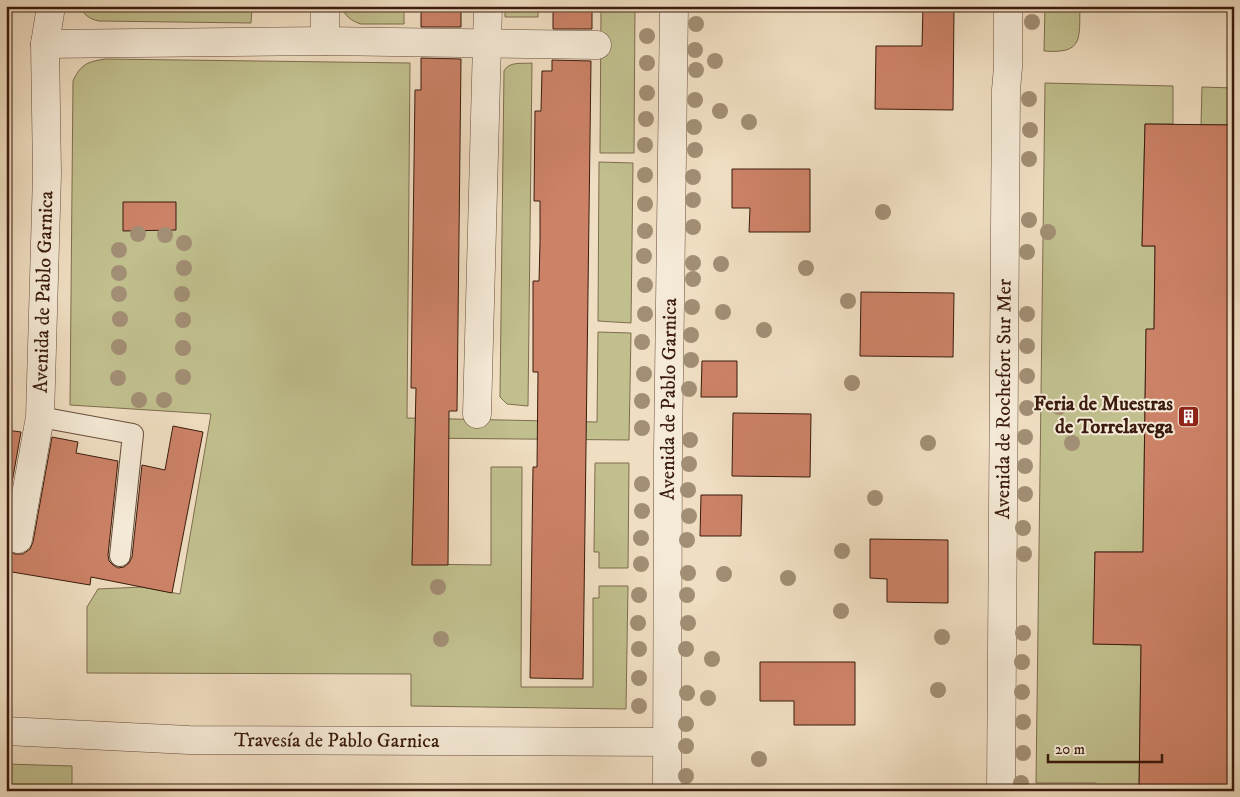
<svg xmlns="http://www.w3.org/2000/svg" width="1240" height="797" font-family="'IM FELL DW Pica',serif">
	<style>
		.green { fill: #c1bf8e; stroke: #7e6d4e }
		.building { fill: #cc8267; stroke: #3a1b0d }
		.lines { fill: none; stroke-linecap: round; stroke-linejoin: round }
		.service-casing { stroke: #684c3a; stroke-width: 22 }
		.minor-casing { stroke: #684c3a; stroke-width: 29 }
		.service { stroke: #f5ead7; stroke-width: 20 }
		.minor { stroke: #f5ead7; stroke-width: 28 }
		.tree { fill: #a28e74 }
		.labels { text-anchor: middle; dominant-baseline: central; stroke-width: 4; stroke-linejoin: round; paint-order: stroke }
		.street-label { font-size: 20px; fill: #3a1b0d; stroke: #f5ead7 }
		.poi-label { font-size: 20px; font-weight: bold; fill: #3a1b0d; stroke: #f5ead7; text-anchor: end }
	</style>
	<rect width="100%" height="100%" fill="#f0dec2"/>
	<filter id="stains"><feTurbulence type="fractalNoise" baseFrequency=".004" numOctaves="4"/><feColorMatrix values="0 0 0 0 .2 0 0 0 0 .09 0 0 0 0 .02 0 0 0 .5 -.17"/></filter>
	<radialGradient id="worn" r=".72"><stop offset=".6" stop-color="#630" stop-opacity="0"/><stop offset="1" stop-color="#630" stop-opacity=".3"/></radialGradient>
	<path class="green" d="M80 6H252L251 23 99 21C89 19 84 15 80 6Z
		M341 6H404V24H361C351 21 345 16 341 6Z
		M505 6H538V17H505Z
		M601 6H635L634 153H600Z
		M1045 6H1080C1079 39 1084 54 1044 51Z
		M105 59 410 63 407 418 597 422 598 332 631 333 629 440 415 438 412 564 491 565V467H522L521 687H593V598H599V586H628L626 709 411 706V674L87 673V607L98 589 142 587 180 594 211 414 70 405 73 81C81 64 87 62 105 59Z
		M532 63 528 406 507 404 500 397 504 71C509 61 522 64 532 63Z
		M1045 83 1173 86V124H1145L1142 246H1155L1154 329 1146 330 1143 552H1095L1094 644 1141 645 1139 791H1096V783H1036Z
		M1202 87 1234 88V125H1201Z
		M599 162 633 163 631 323 598 321Z
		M595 463H629L628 568H599V552H594Z
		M6 764 72 766V791H6Z"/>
	<path class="building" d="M421 6H461V27H421Z
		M553 6H592V29H553Z
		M923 6 954 7 953 110 875 109 876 46H922Z
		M421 58 461 59 457 411H449L448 565H412L416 388H411L415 90H421Z
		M552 60 591 61 583 679 530 678 533 467H537L538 372H533V281H539L540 243V201H534L535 111H541L542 71H552Z
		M1145 124 1234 125V791H1139L1141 645 1093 644 1095 552H1143L1146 329H1154L1155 246H1142Z
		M732 169H810V232H749L750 208H732Z
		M123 202H176V230L123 231Z
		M861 292 954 293 953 357 860 356Z
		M702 361H737V397H701Z
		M733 413 811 414 810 477 732 476Z
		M173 426 203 432 172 593 91 577 90 585 6 571V549L15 554H23L30 549 33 542 52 437 78 442 76 453 118 461 108 555 109 561 113 565 118 568 124 567 129 563 132 557 142 465 165 470Z
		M6 430 21 432 6 516Z
		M701 495H742L741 536H700Z
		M870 539 948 540V603L887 602V579L870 578Z
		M760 662H855V725H794V701H760Z"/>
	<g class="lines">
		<defs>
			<path id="service" d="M40 417 133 434 120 556"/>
			<g id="minor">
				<path d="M325 6V41"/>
				<path d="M45 44 325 41 597 45"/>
				<path d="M477 414 488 6"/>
				<path id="s1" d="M18 539 40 417 47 174 45 44 51 6"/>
				<path id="s2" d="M6 731 189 740 668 742"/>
				<path id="s3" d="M667 791 668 452 674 6"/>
				<path id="s4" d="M1001 791 1006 90 1008 67V6"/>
			</g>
		</defs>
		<use href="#service" class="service-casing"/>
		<use href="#minor" class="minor-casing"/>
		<use href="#service" class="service"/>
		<use href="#minor" class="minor"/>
	</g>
	<g class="tree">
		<circle cx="1032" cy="22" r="8"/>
		<circle cx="696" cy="24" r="8"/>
		<circle cx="647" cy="36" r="8"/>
		<circle cx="695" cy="50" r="8"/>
		<circle cx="715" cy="61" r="8"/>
		<circle cx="647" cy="63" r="8"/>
		<circle cx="696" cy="70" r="8"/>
		<circle cx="647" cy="93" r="8"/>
		<circle cx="1029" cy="99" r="8"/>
		<circle cx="695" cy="100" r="8"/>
		<circle cx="720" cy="111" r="8"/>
		<circle cx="646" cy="119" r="8"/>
		<circle cx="749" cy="122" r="8"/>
		<circle cx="694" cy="127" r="8"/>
		<circle cx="1030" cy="130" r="8"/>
		<circle cx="645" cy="145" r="8"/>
		<circle cx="695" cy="150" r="8"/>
		<circle cx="1029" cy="159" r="8"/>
		<circle cx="645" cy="175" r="8"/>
		<circle cx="693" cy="177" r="8"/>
		<circle cx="693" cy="200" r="8"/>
		<circle cx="645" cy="204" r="8"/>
		<circle cx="883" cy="212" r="8"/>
		<circle cx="1029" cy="220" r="8"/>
		<circle cx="693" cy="227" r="8"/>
		<circle cx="645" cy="231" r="8"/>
		<circle cx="1048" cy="232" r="8"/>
		<circle cx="138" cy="234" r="8"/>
		<circle cx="165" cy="235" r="8"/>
		<circle cx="184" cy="243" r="8"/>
		<circle cx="119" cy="250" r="8"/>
		<circle cx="1027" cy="252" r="8"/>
		<circle cx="644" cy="256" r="8"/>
		<circle cx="693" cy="263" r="8"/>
		<circle cx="721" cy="264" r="8"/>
		<circle cx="184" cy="268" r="8"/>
		<circle cx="806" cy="268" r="8"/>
		<circle cx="119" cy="273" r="8"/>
		<circle cx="693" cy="279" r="8"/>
		<circle cx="645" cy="285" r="8"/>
		<circle cx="119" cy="294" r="8"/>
		<circle cx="182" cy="294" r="8"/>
		<circle cx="848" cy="301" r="8"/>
		<circle cx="692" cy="307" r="8"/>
		<circle cx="723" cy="312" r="8"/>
		<circle cx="645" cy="314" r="8"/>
		<circle cx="1027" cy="314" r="8"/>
		<circle cx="120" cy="319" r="8"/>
		<circle cx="183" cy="320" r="8"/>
		<circle cx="764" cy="330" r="8"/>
		<circle cx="691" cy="335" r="8"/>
		<circle cx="642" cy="342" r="8"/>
		<circle cx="1027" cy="346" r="8"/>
		<circle cx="119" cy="347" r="8"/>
		<circle cx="183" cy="348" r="8"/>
		<circle cx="691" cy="360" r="8"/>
		<circle cx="644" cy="374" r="8"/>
		<circle cx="1027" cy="376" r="8"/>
		<circle cx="183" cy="377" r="8"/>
		<circle cx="118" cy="378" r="8"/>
		<circle cx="852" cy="383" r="8"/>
		<circle cx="689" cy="389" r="8"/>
		<circle cx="139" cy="400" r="8"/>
		<circle cx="164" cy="400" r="8"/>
		<circle cx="642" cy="401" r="8"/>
		<circle cx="1059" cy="407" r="8"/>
		<circle cx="1027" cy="408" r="8"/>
		<circle cx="642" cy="428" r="8"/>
		<circle cx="1025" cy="437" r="8"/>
		<circle cx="690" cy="440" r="8"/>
		<circle cx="928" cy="443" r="8"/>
		<circle cx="1072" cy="443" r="8"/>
		<circle cx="689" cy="464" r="8"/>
		<circle cx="1025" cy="466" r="8"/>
		<circle cx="642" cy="484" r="8"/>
		<circle cx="688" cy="490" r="8"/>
		<circle cx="1025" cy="494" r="8"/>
		<circle cx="875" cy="498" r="8"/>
		<circle cx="642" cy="511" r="8"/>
		<circle cx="689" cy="516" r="8"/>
		<circle cx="1023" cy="528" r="8"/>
		<circle cx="641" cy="538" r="8"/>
		<circle cx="687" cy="540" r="8"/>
		<circle cx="842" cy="551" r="8"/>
		<circle cx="1024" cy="554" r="8"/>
		<circle cx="641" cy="564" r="8"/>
		<circle cx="688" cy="573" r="8"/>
		<circle cx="724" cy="574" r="8"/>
		<circle cx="788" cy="578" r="8"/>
		<circle cx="438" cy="587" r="8"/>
		<circle cx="639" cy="595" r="8"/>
		<circle cx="687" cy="595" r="8"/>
		<circle cx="841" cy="611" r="8"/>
		<circle cx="638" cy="623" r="8"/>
		<circle cx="688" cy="623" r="8"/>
		<circle cx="1023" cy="633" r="8"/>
		<circle cx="942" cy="637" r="8"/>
		<circle cx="441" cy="639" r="8"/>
		<circle cx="639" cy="649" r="8"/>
		<circle cx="686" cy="649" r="8"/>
		<circle cx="712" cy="659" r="8"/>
		<circle cx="1022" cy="662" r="8"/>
		<circle cx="639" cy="678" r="8"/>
		<circle cx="938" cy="690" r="8"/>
		<circle cx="1022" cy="692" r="8"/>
		<circle cx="687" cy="693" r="8"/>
		<circle cx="708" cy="698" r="8"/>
		<circle cx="639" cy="706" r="8"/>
		<circle cx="1023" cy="722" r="8"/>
		<circle cx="686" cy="724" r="8"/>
		<circle cx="686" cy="746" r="8"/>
		<circle cx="1023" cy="753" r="8"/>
		<circle cx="759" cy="759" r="8"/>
		<circle cx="686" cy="776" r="8"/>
		<circle cx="1021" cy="783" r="8"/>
	</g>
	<defs>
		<symbol id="building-square" viewBox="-11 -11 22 22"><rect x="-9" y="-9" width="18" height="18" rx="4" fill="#8f2418" stroke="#f5ead7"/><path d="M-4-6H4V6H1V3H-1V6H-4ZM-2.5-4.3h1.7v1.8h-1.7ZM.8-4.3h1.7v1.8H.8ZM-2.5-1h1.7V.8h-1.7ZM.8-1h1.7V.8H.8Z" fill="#fff"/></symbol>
	</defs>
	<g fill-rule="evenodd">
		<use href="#building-square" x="1176" y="404" width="25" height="25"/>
	</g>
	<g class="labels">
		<g class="street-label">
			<text stroke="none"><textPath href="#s1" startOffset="249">Avenida de Pablo Garnica</textPath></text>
			<text stroke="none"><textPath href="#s3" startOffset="392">Avenida de Pablo Garnica</textPath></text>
			<text stroke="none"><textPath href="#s4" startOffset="392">Avenida de Rochefort Sur Mer</textPath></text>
			<text stroke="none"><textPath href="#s2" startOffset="331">Travesía de Pablo Garnica</textPath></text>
		</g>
		<g class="poi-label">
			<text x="1173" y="404">Feria de Muestras<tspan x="1173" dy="23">de Torrelavega</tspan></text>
		</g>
	</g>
	<rect width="1240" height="797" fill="none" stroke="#f0dec2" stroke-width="25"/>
	<rect x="8" y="8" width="1225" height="782" fill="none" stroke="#3a1b0d" stroke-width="2.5"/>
	<rect x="12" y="12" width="1215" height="772" fill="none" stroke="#3a1b0d"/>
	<path d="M1048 754v8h114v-8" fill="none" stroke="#3a1b0d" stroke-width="2.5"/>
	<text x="1055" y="754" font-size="15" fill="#3a1b0d" stroke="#f5ead7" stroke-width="4" paint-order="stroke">20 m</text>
	<rect width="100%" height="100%" filter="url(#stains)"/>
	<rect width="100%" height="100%" fill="url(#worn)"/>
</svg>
